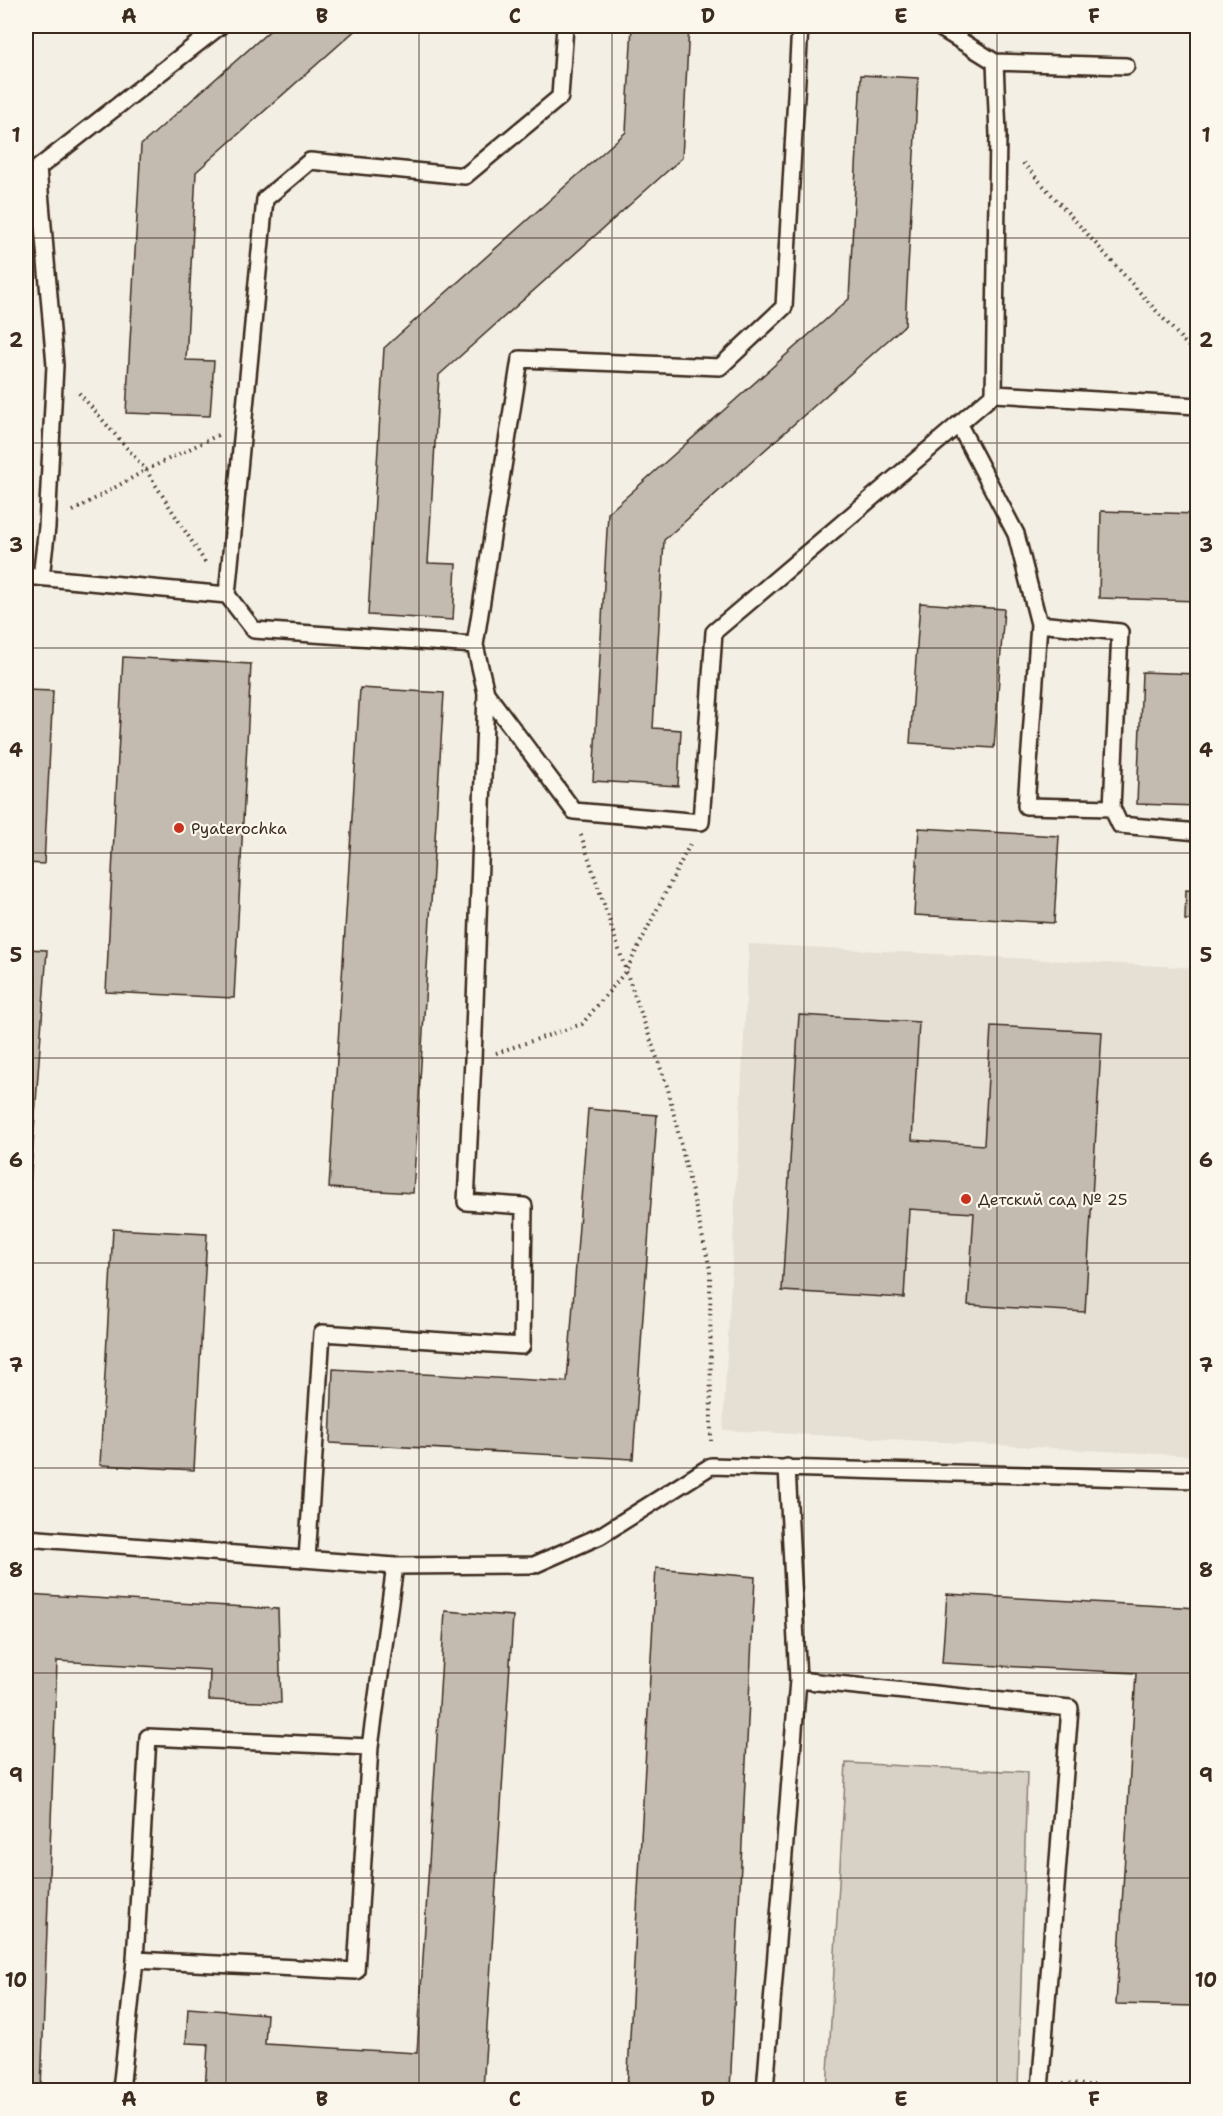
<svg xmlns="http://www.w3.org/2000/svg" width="1223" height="2116" font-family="'Shantell Sans',sans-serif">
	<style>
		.built { fill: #e5dfd4 }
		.green { fill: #d8d1c6; stroke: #8a7e72; stroke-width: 1.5 }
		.building { fill: #c3bbb0; stroke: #3b2a1e; stroke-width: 1.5 }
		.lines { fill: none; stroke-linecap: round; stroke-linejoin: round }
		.lane-casing { stroke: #3b2a1e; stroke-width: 20 }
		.path { stroke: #3b2a1e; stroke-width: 4; stroke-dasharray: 1.5 4.5; stroke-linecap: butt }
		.lane { stroke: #fbf7ec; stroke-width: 15 }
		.grid { fill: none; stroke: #3b2a1e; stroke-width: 1.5; stroke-opacity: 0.55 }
		.poi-dot { fill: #c8321e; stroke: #fbf7ec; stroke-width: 2 }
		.labels { text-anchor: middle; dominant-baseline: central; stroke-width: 4.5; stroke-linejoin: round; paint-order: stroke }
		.poi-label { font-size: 16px; fill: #3b2a1e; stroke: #fbf7ec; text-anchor: start }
		.neatline { fill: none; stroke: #3b2a1e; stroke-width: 2 }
		.grid-label { font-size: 20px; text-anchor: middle; font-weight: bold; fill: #3b2a1e }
	</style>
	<rect width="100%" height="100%" fill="#f3efe4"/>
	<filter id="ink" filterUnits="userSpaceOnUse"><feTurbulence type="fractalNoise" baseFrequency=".0167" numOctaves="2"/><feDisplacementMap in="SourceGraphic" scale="12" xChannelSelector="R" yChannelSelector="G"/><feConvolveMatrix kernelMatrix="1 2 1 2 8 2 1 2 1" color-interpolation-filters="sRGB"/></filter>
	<g filter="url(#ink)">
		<path class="built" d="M749 944 1197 968V1456L723 1430Z"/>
		<path class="green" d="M846 1763 1027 1772 1018 2090H827Z"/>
		<path class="building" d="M275 26H360L196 172 186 360 214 361 210 416 126 413 141 145Z
			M632 26H689L682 158 439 375 428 563 456 564 453 620 368 615 384 348 626 132Z
			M1090 26H1155V29Z
			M861 75 918 78 905 325 664 540 653 728 681 730 678 786 593 781 608 513 849 299Z
			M1101 511 1198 514V601L1099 598Z
			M920 603 1004 609 994 748 910 743Z
			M123 657 251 664 234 998 106 992Z
			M1142 672 1198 674V806L1137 804Z
			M360 688 444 693 413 1193 329 1188Z
			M26 690 53 691 44 864 26 863Z
			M919 828 1059 836 1054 923 914 915Z
			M1186 890 1198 891V920H1185Z
			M26 949 47 950 26 1240Z
			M799 1015 919 1022 912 1140 984 1145 991 1026 1102 1032 1085 1312 968 1305 974 1213 909 1209 904 1298 782 1291Z
			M588 1109 657 1115 633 1459 330 1443 333 1369 567 1382Z
			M113 1229 207 1234 194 1470 100 1465Z
			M656 1568 755 1577 730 2090H627Z
			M26 1594 278 1609 281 1703 209 1700 210 1670 57 1661 41 2090H26Z
			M947 1594 1198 1608V1907L1193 2006 1116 2004 1136 1673 942 1663Z
			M445 1611 513 1616 483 2090H205L208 2044 186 2043 188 2008 267 2014 265 2044 417 2053Z"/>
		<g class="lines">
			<defs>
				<path id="lane" d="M937 26 995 62 998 135 994 394 1198 406
					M995 62 1126 66
					M959 425 1016 534 1039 624 1026 806 1112 808 1120 632 1039 624
					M26 576 227 595 265 199 310 161 465 176 560 97 565 26
					M41 577 47 527 55 365 38 168 220 26
					M227 595 254 630 475 645
					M486 693 574 811 701 822 714 632 994 394
					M1112 808 1120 825 1198 832
					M26 1538 395 1566 370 1747 356 1971 135 1960
					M307 1559 322 1333 522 1346 524 1206 466 1202 473 1060 486 693 475 645 520 359 720 367 784 307 800 26
					M395 1566 534 1565 600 1536 711 1466 1198 1480
					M798 1680 1070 1708 1040 2090
					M121 2090 135 1960 148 1737 370 1747
					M765 2090 798 1680 787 1467"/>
			</defs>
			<use href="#lane" class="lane-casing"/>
			<path class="path" d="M1023 163 1198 357
				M79 393 146 470 205 562
				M73 511 146 470 218 435
				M581 835 626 971 668 1089 710 1269 711 1441
				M496 1053 582 1024 626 971 690 844
				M1063 2084 1198 2089"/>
			<use href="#lane" class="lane"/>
		</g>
	</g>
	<path class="grid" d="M226 26V2090M419 26V2090M612 26V2090M804 26V2090M997 26V2090M26 238H1198M26 443H1198M26 648H1198M26 853H1198M26 1058H1198M26 1263H1198M26 1468H1198M26 1673H1198M26 1878H1198"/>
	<g class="poi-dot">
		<circle cx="179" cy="828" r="6"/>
		<circle cx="966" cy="1199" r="6"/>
	</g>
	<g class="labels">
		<g class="poi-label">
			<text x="191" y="828">Pyaterochka</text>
			<text x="978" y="1199">Детский сад № 25</text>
		</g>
	</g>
	<rect width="1223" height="2116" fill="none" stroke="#fbf7ec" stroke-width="66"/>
	<rect x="33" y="33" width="1157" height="2050" class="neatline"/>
	<g class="grid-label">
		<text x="129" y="23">A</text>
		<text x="322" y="23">B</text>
		<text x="515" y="23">C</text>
		<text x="708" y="23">D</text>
		<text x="901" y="23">E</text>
		<text x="1094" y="23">F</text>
		<text x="16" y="142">1</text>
		<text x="1206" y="142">1</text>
		<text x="16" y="347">2</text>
		<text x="1206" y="347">2</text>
		<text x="16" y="552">3</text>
		<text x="1206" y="552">3</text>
		<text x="16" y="757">4</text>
		<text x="1206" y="757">4</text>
		<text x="16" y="962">5</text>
		<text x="1206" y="962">5</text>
		<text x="16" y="1167">6</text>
		<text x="1206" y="1167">6</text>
		<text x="16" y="1372">7</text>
		<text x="1206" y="1372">7</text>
		<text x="16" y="1577">8</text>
		<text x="1206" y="1577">8</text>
		<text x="16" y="1782">9</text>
		<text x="1206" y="1782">9</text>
		<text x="16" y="1987">10</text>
		<text x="1206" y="1987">10</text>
		<text x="129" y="2106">A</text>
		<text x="322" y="2106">B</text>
		<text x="515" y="2106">C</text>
		<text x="708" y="2106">D</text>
		<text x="901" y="2106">E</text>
		<text x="1094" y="2106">F</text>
	</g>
</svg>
